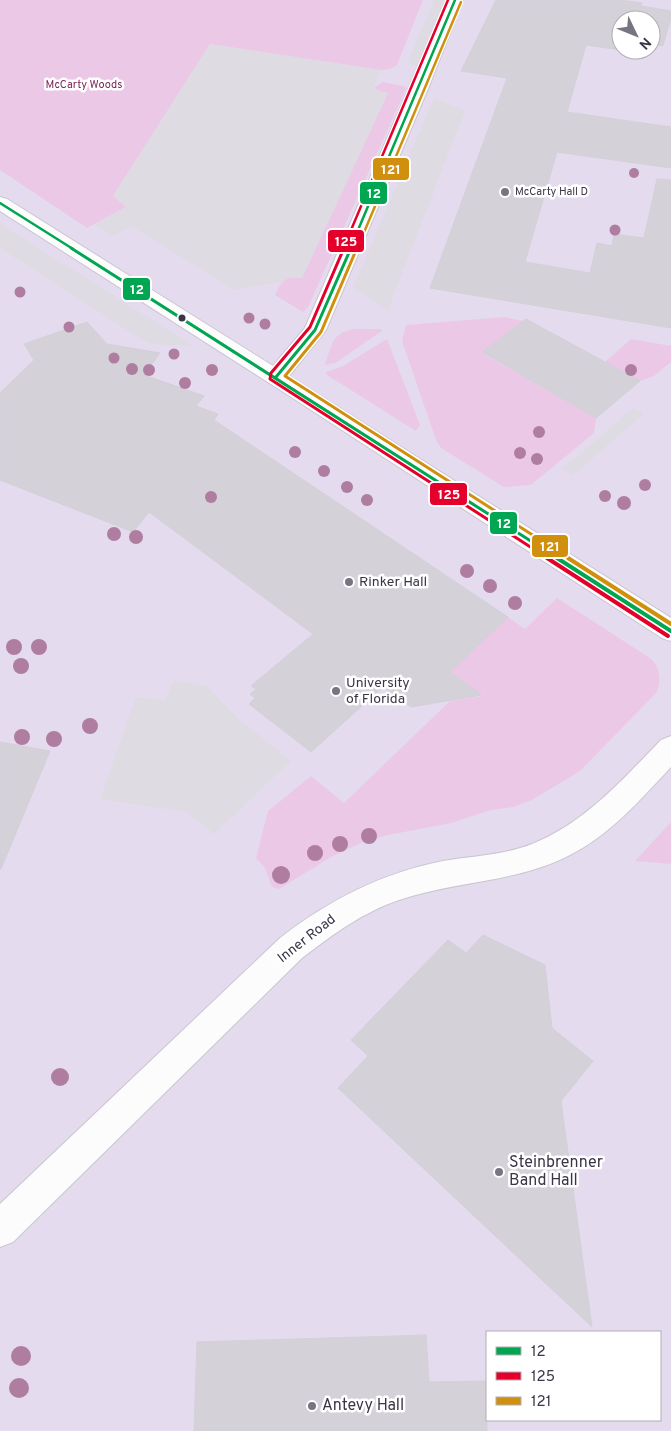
<svg xmlns="http://www.w3.org/2000/svg" width="671" height="1431" font-family="Overpass,sans-serif">
	<style>
		.education { fill: #e4dbef; fill-rule: evenodd }
		.green { fill: #ecc8e7 }
		.parking { fill: #dedbe2 }
		.building { fill: #d4d1d8; stroke: #d3d0d9 }
		.lines { fill: none; stroke-linecap: round; stroke-linejoin: round }
		.minor-casing { stroke: #cac6cf; stroke-width: 2 }
		.minor { fill: #fcfcfd; fill-rule: evenodd }
		.bus-1-far2-casing { stroke: #fff; stroke-width: 5 }
		.bus-1-far1-casing { stroke: #fff; stroke-width: 6 }
		.bus-1-casing { stroke: #fff; stroke-width: 8 }
		.bus-2-far2-casing { stroke: #fff; stroke-width: 5 }
		.bus-2-far1-casing { stroke: #fff; stroke-width: 6 }
		.bus-2-casing { stroke: #fff; stroke-width: 8 }
		.bus-3-far2-casing { stroke: #fff; stroke-width: 5 }
		.bus-3-far1-casing { stroke: #fff; stroke-width: 6 }
		.bus-3-casing { stroke: #fff; stroke-width: 8 }
		.bus-1-far2 { stroke: #00a651; stroke-width: 2.5 }
		.bus-1-far1 { stroke: #00a651; stroke-width: 3 }
		.bus-1 { stroke: #00a651; stroke-width: 4 }
		.bus-2-far2 { stroke: #e4002b; stroke-width: 2.5 }
		.bus-2-far1 { stroke: #e4002b; stroke-width: 3 }
		.bus-2 { stroke: #e4002b; stroke-width: 4 }
		.bus-3-far2 { stroke: #d18f0e; stroke-width: 2.5 }
		.bus-3-far1 { stroke: #d18f0e; stroke-width: 3 }
		.bus-3 { stroke: #d18f0e; stroke-width: 4 }
		.tree { fill: #af7da0 }
		.poi-dot { fill: #797482; stroke: #fff; stroke-width: 2 }
		.bus-dot { fill: #3b3547; stroke: #fff; stroke-width: 2 }
		.labels { text-anchor: middle; dominant-baseline: central; stroke-width: 5; stroke-linejoin: round; paint-order: stroke }
		.far-park-label { font-size: 11px; fill: #7d245e; stroke: #fff }
		.far-poi-label { font-size: 11px; fill: #3b3547; stroke: #fff; text-anchor: start }
		.poi-label { font-size: 14px; fill: #3b3547; stroke: #fff; text-anchor: start }
		.street-label { font-size: 14px; fill: #3b3547; stroke: #fff }
		.near-poi-label { font-size: 16px; fill: #3b3547; stroke: #fff; text-anchor: start }
		.line-badge { stroke: #fff; stroke-width: 2 }
		.badge-label { font-size: 14px; text-anchor: middle; font-weight: bold; fill: #fff }
	</style>
	<rect width="100%" height="100%" fill="#edeaf0"/>
	<path class="education" d="M0 0H671V1431H0ZM621 20H651V50H621ZM487 1332H660V1420H487Z"/>
	<path class="green" d="M0 0H423L397 65 390 69 381 70 210 44 113 196 126 207 87 228 0 170Z
		M383 82 407 87 308 307 303 312 275 295C282 280 284 276 302 278L388 93 378 91 374 87Z
		M505 317 523 321 482 353 596 418 594 433 531 485 504 487 441 448 436 440 402 341 406 325Z
		M354 329H381L382 331 335 363 325 365C332 345 331 333 354 329Z
		M387 339 420 425 416 431 327 375 326 372 343 366Z
		M631 339 671 346V362L654 376 640 381 605 362Z
		M557 598 650 658C660 666 662 682 656 693L580 771 532 800 513 807 491 810 451 823 388 835 361 843 331 857 279 889 272 887 265 868 256 858 268 811 311 776 344 803 450 701 483 696 450 672 508 617 525 629Z
		M671 822V864L635 861Z"/>
	<path class="parking" d="M434 0H452L423 69 408 62Z
		M210 44 381 70 374 87 378 91 388 93 302 278 290 277 281 282 234 290 131 226 113 236 95 225 126 207 113 196Z
		M434 98 465 111 388 310 353 288Z
		M0 224 151 319 192 346 151 344 144 341 0 248Z
		M633 408 644 414 573 475 562 469Z
		M174 680 207 686 240 720 291 761 214 834 187 812 100 799 136 697 165 700Z"/>
	<path class="building" d="M496 0H620L642 3 641 6 671 11V18L663 46 651 44V20H621V50L586 45 567 112 671 127V168L557 152 525 262 590 273 597 243 612 246 614 234 644 238 657 179 671 180V328L430 288 507 78 461 71Z
		M526 319 640 381 596 418 482 352Z
		M87 322 107 344 160 353 144 375 204 396 196 406 218 414 214 420 508 617 450 672 482 695 411 707 383 687 311 752 249 704 255 698 250 694 256 689 251 686 313 634 149 512 133 532 0 480V393L34 360 24 344Z
		M0 742 50 751 1 869H0Z
		M483 935 545 965 552 1028 593 1061 561 1101 592 1327 338 1088 368 1056 351 1040 448 940 466 953Z
		M426 1335 429 1382 487 1381V1431H194L197 1342Z"/>
	<g class="lines">
		<defs>
			<path id="minor" d="M447 0H463L430 84 326 330 289 376 671 618V641L662 638 288 395 0 211V197L7 199 273 366 305 328Z
				M671 736V767C640 800 609 836 568 856 514 883 455 881 399 900 363 912 332 935 302 958L13 1242 0 1247V1204L280 938C329 900 382 873 443 861 472 856 504 855 532 844 585 823 623 779 661 740Z"/>
		</defs>
		<use href="#minor" class="minor-casing"/>
		<use href="#minor" class="minor"/>
		<defs>
			<path id="bus-1-far2" d="M0 203 73 249
				M350 249 455 0"/>
			<path id="bus-1-far1" d="M71 248 559 559
				M276 377 315 330 351 248"/>
			<path id="bus-1" d="M557 558 671 631"/>
			<path id="bus-2-far2" d="M343 249 448 0"/>
			<path id="bus-2-far1" d="M344 248 310 327 271 373 270 379 549 559"/>
			<path id="bus-2" d="M547 558 668 636"/>
			<path id="bus-3-far2" d="M357 249 461 2"/>
			<path id="bus-3-far1" d="M357 248 321 332 285 376 570 559"/>
			<path id="bus-3" d="M568 558 671 624"/>
		</defs>
		<use href="#bus-1-far2" class="bus-1-far2-casing"/>
		<use href="#bus-1-far1" class="bus-1-far1-casing"/>
		<use href="#bus-1" class="bus-1-casing"/>
		<use href="#bus-2-far2" class="bus-2-far2-casing"/>
		<use href="#bus-2-far1" class="bus-2-far1-casing"/>
		<use href="#bus-2" class="bus-2-casing"/>
		<use href="#bus-3-far2" class="bus-3-far2-casing"/>
		<use href="#bus-3-far1" class="bus-3-far1-casing"/>
		<use href="#bus-3" class="bus-3-casing"/>
		<use href="#bus-1-far2" class="bus-1-far2"/>
		<use href="#bus-1-far1" class="bus-1-far1"/>
		<use href="#bus-1" class="bus-1"/>
		<use href="#bus-2-far2" class="bus-2-far2"/>
		<use href="#bus-2-far1" class="bus-2-far1"/>
		<use href="#bus-2" class="bus-2"/>
		<use href="#bus-3-far2" class="bus-3-far2"/>
		<use href="#bus-3-far1" class="bus-3-far1"/>
		<use href="#bus-3" class="bus-3"/>
	</g>
	<g class="tree">
		<circle cx="634" cy="173" r="5"/>
		<circle cx="615" cy="230" r="5.5"/>
		<circle cx="20" cy="292" r="5.5"/>
		<circle cx="249" cy="318" r="5.5"/>
		<circle cx="265" cy="324" r="5.5"/>
		<circle cx="69" cy="327" r="5.5"/>
		<circle cx="174" cy="354" r="5.5"/>
		<circle cx="114" cy="358" r="5.5"/>
		<circle cx="132" cy="369" r="6"/>
		<circle cx="149" cy="370" r="6"/>
		<circle cx="212" cy="370" r="6"/>
		<circle cx="631" cy="370" r="6"/>
		<circle cx="185" cy="383" r="6"/>
		<circle cx="539" cy="432" r="6"/>
		<circle cx="295" cy="452" r="6"/>
		<circle cx="520" cy="453" r="6"/>
		<circle cx="537" cy="459" r="6"/>
		<circle cx="324" cy="471" r="6"/>
		<circle cx="645" cy="485" r="6"/>
		<circle cx="347" cy="487" r="6"/>
		<circle cx="605" cy="496" r="6"/>
		<circle cx="211" cy="497" r="6"/>
		<circle cx="367" cy="500" r="6"/>
		<circle cx="624" cy="503" r="7"/>
		<circle cx="114" cy="534" r="7"/>
		<circle cx="136" cy="537" r="7"/>
		<circle cx="467" cy="571" r="7"/>
		<circle cx="490" cy="586" r="7"/>
		<circle cx="515" cy="603" r="7"/>
		<circle cx="14" cy="647" r="8"/>
		<circle cx="39" cy="647" r="8"/>
		<circle cx="21" cy="666" r="8"/>
		<circle cx="90" cy="726" r="8"/>
		<circle cx="22" cy="737" r="8"/>
		<circle cx="54" cy="739" r="8"/>
		<circle cx="369" cy="836" r="8"/>
		<circle cx="340" cy="844" r="8"/>
		<circle cx="315" cy="853" r="8"/>
		<circle cx="281" cy="875" r="9"/>
		<circle cx="60" cy="1077" r="9"/>
		<circle cx="21" cy="1356" r="10"/>
		<circle cx="19" cy="1388" r="10"/>
	</g>
	<g class="poi-dot">
		<circle cx="505" cy="192" r="5"/>
		<circle cx="349" cy="582" r="5"/>
		<circle cx="336" cy="691" r="5"/>
		<circle cx="499" cy="1172" r="5"/>
		<circle cx="312" cy="1406" r="5"/>
	</g>
	<circle class="bus-dot" cx="182" cy="318" r="4.5"/>
	<g class="labels">
		<g class="far-park-label">
			<text x="84" y="85">McCarty Woods</text>
		</g>
		<g class="far-poi-label">
			<text x="515" y="192">McCarty Hall D</text>
		</g>
		<g class="poi-label">
			<text x="359" y="582">Rinker Hall</text>
			<text x="346" y="683">University<tspan x="346" dy="16">of Florida</tspan></text>
		</g>
		<g class="street-label">
			<text transform="translate(307 939) rotate(-38)">Inner Road</text>
		</g>
		<g class="near-poi-label">
			<text x="509" y="1163">Steinbrenner<tspan x="509" dy="18">Band Hall</tspan></text>
			<text x="322" y="1406">Antevy Hall</text>
		</g>
	</g>
	<g class="line-badge">
		<rect x="372" y="157" width="38" height="24" rx="5" fill="#d18f0e"/>
		<rect x="359" y="181" width="29" height="24" rx="5" fill="#00a651"/>
		<rect x="327" y="229" width="38" height="24" rx="5" fill="#e4002b"/>
		<rect x="122" y="277" width="29" height="24" rx="5" fill="#00a651"/>
		<rect x="429" y="482" width="39" height="24" rx="5" fill="#e4002b"/>
		<rect x="489" y="511" width="29" height="24" rx="5" fill="#00a651"/>
		<rect x="531" y="534" width="38" height="24" rx="5" fill="#d18f0e"/>
	</g>
	<g class="badge-label">
		<text x="391" y="174">121</text>
		<text x="374" y="198">12</text>
		<text x="346" y="246">125</text>
		<text x="137" y="294">12</text>
		<text x="449" y="499">125</text>
		<text x="504" y="528">12</text>
		<text x="550" y="551">121</text>
	</g>
	<rect x="486" y="1331" width="175" height="90" fill="#ffffff" stroke="#b1aeb5"/>
	<rect x="496" y="1347" width="25" height="8" fill="#00a651" stroke="#b1aeb5"/>
	<text x="531" y="1356" font-size="15" fill="#3b3547">12</text>
	<rect x="496" y="1372" width="25" height="8" fill="#e4002b" stroke="#b1aeb5"/>
	<text x="531" y="1381" font-size="15" fill="#3b3547">125</text>
	<rect x="496" y="1397" width="25" height="8" fill="#d18f0e" stroke="#b1aeb5"/>
	<text x="531" y="1406" font-size="15" fill="#3b3547">121</text>
	<g transform="translate(636 35) rotate(133)"><circle r="24" fill="#ffffff" stroke="#b1aeb5"/>
	<path d="M0-4L9 19L0 12L-9 19Z" fill="#797482"/>
	<text y="-8" font-size="14" font-weight="bold" text-anchor="middle" fill="#3b3547">N</text>
	</g>
</svg>
